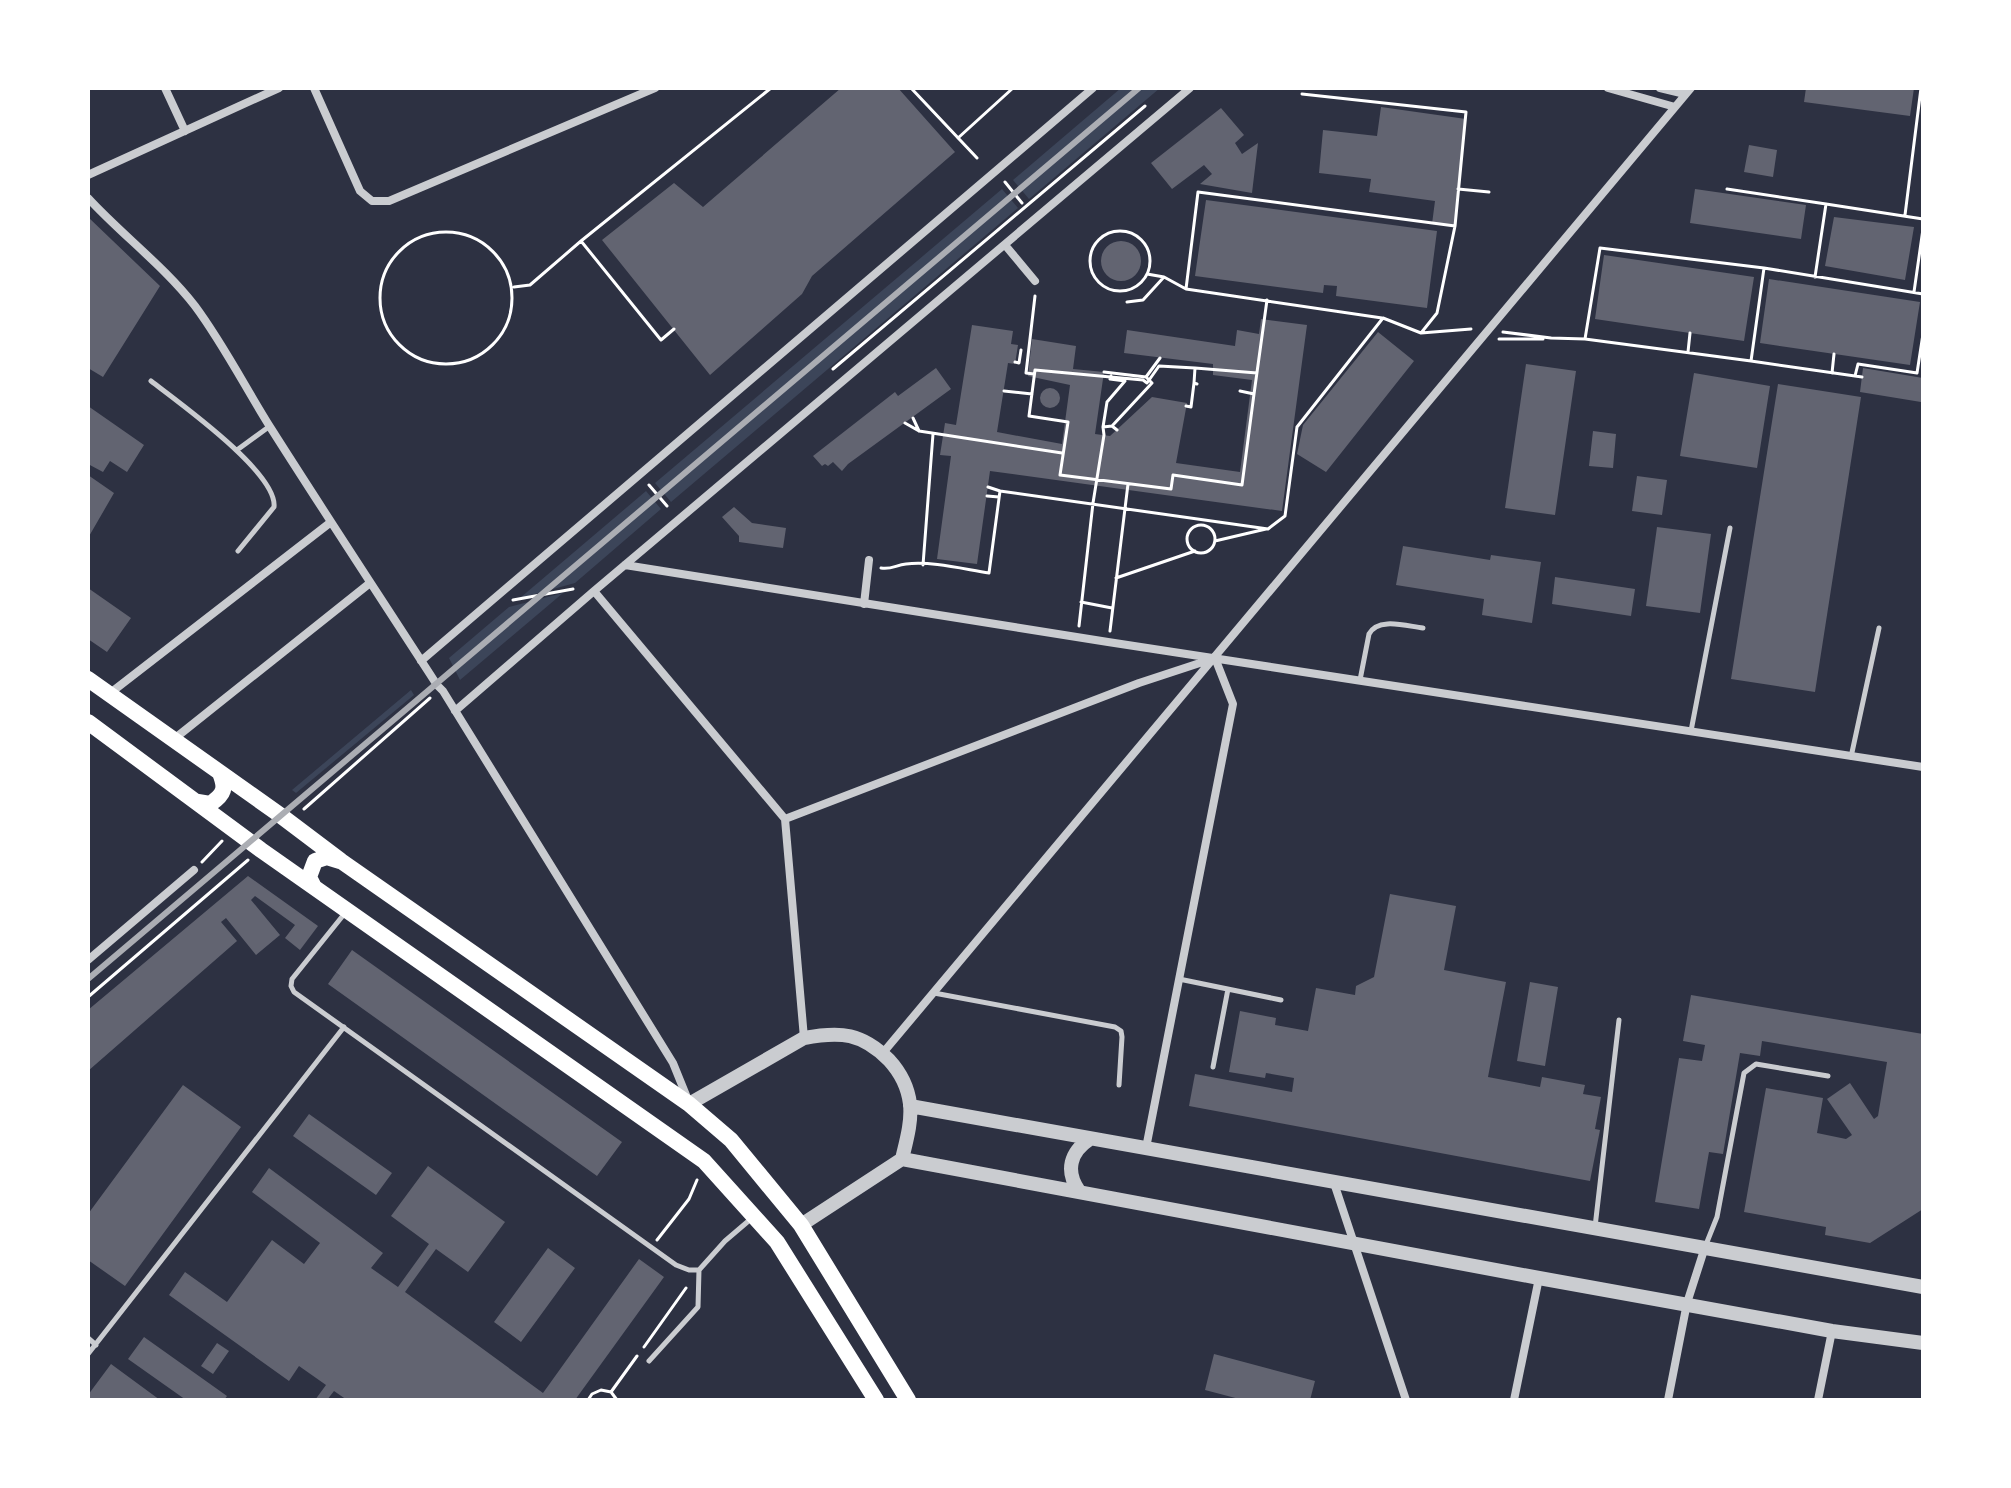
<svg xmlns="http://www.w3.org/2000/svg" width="2011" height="1488" font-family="Georgia,serif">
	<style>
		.green { fill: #3c4559 }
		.building { fill: #626471 }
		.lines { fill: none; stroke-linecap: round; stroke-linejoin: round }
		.path { stroke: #fff; stroke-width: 3 }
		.service { stroke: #caccd0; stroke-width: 5 }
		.minor { stroke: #caccd0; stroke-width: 8 }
		.tertiary { stroke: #caccd0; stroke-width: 14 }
		.secondary { stroke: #fff; stroke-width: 16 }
		.rail { stroke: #abadb3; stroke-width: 6 }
	</style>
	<rect width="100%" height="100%" fill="#2d3142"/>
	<path class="green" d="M1121 88H1160L1029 199 1013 180Z
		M1002 189 1018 208 671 502 655 483Z
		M646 491 661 509 575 583 520 598Z
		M563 593 460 680 449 658 509 607Z
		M411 690 414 695 296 793 292 790Z"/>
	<path class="building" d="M841 88H898L955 152 812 276 802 294 710 375 602 240 674 183 703 207Z
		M1806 88H1914L1910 116 1804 102Z
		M1381 107 1466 119 1455 226 1432 224 1435 201 1369 192 1371 179 1319 173 1323 130 1377 136Z
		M1221 108 1244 135 1235 143 1242 154 1258 143 1252 193 1200 184 1212 174 1204 165 1172 189 1151 163Z
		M1749 145 1777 150 1773 177 1744 172Z
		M1695 189 1806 205 1801 239 1690 223Z
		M1206 200 1437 231 1427 308 1336 296 1337 286 1324 285 1323 293 1195 276Z
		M88 217 160 286 103 377 88 368Z
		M1834 217 1914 227 1905 280 1825 266Z
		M1101 261a20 20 0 1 1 40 0a20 20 0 1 1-40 0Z
		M1604 255 1754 277 1744 341 1595 319Z
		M1769 279 1920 302 1910 365 1760 343Z
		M1261 319 1307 325 1282 511 990 471 977 564 937 559 951 456 940 455 945 423 956 425 972 325 1013 331 1011 344 1018 345 1015 364 1008 363 997 432 1062 444 1070 385 1028 376 1032 339 1076 346 1073 369 1104 372 1095 434 1110 436 1152 397 1187 403 1176 463 1240 472 1252 380 1213 375V364L1124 353 1127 330 1235 346 1237 330 1259 334Z
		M1378 332 1414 361 1326 472 1297 454 1303 425Z
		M1526 364 1576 371 1555 515 1505 508Z
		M936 368 951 389 848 464 842 471 833 462 828 466 825 464 822 466 813 456 895 392 898 396Z
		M1863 368 1923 378 1921 402 1860 392Z
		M1694 373 1770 386 1757 468 1680 456Z
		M1778 384 1861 397 1815 692 1731 679Z
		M1040 398a10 10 0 1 1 20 0a10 10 0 1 1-20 0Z
		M88 406 144 445 127 472 110 461 103 472 88 464Z
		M1593 431 1616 434 1613 468 1589 466Z
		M88 475 114 493 88 538Z
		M1637 476 1667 480 1662 515 1632 511Z
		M734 507 752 523 786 528 783 548 739 542V536L722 517Z
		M1657 527 1711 534 1700 613 1646 606Z
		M1403 546 1490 560 1491 555 1541 562 1532 623 1482 615 1484 599 1396 585Z
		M1555 577 1635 589 1631 616 1552 604Z
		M88 588 131 618 107 652 88 639Z
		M248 876 318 926 300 950 285 938 295 925 255 896 251 900 280 935 256 955 226 918 221 922 237 941 88 1071V1010Z
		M1390 894 1456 906 1444 970 1506 982 1488 1077 1540 1087 1542 1077 1585 1085 1583 1094 1601 1097 1595 1129 1600 1130 1590 1181 1189 1106 1195 1074 1292 1092 1294 1078 1266 1073 1265 1078 1229 1072 1240 1011 1276 1018 1275 1025 1308 1031 1316 988 1355 995 1356 986 1374 977Z
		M352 950 622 1142 597 1176 328 984Z
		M1530 982 1558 987 1545 1066 1517 1061Z
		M1691 995 1923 1034V1209L1870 1243 1825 1235 1826 1227 1744 1212 1766 1088 1823 1098 1817 1133 1846 1139 1852 1135 1827 1099 1850 1083 1874 1119 1878 1116 1887 1062 1762 1041 1760 1056 1740 1053 1723 1154 1709 1152 1699 1209 1655 1202 1679 1058 1702 1061 1705 1045 1683 1041Z
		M183 1085 241 1127 125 1286 88 1260V1214Z
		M309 1114 392 1173 376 1195 293 1136Z
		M428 1166 505 1222 468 1272 436 1249 405 1292 543 1393 639 1259 664 1277 575 1400H347L334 1391 327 1400H315L326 1385 299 1366 289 1381 169 1295 185 1272 227 1302 272 1240 304 1264 320 1243 252 1192 269 1168 383 1253 371 1268 398 1287 429 1244 391 1216Z
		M548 1248 575 1268 521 1342 494 1322Z
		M144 1337 227 1396 224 1400H186L128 1359Z
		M217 1343 229 1351 213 1374 201 1366Z
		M1214 1354 1315 1381 1310 1400H1243L1205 1390Z
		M111 1364 160 1400H88V1395Z"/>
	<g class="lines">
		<path class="path" d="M911 88 977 158
			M1302 94 1466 112 1455 226
			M958 138 1013 88
			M1005 182 1022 203
			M1458 189 1489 192
			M1727 189 1826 204
			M1905 215 1921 88
			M1090 261a30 30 0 1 1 60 0a30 30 0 1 1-60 0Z
			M380 298a66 66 0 1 1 132 0a66 66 0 1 1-132 0Z
			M581 241 661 340 674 329
			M1764 268 1923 294
			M1147 274 1164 277 1186 289
			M1815 277 1826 204 1923 219
			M514 287 530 285 581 241 771 88
			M1914 292 1923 229
			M1127 302 1143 300 1164 277
			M1382 318 1186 289 1198 192 1455 226 1437 313 1421 333
			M1503 332 1551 338
			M1551 338 1585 339 1751 361 1764 268 1600 248 1585 339
			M1499 339H1543
			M1688 352 1690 333
			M1751 361 1862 377
			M1015 362 1019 363 1021 350
			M1195 368 1159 366 1147 383 1143 380 1035 370 1029 416 1068 422 1060 475 1171 489 1173 475 1242 485 1254 394 1240 391
			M833 369 1145 106
			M1104 372 1146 377 1152 383 1112 426
			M1832 373 1834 354
			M1034 374 1026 373 1035 296
			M1111 376 1110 379 1125 381 1107 402 1103 427 1112 426 1117 430
			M1855 376 1858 364 1917 373 1923 334
			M1146 377 1160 358
			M1194 383 1195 368 1257 373
			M1004 391 1032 394
			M1254 394 1267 300
			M1186 406 1191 407 1194 383 1197 384
			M913 418 919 431
			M905 423 919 431 1062 453
			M649 485 667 506
			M988 487 1000 491
			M987 496 999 497
			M1187 539a14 14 0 1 1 28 0a14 14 0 1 1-28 0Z
			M1215 541 1266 529
			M923 565 933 434
			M881 568C891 570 896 565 906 564 932 561 963 569 989 573L1000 491 1268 529 1285 516 1297 427 1383 318 1421 333 1471 329
			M1116 578 1195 551
			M513 600 573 589
			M1081 602 1112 608
			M1079 626 1093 503 1104 435 1103 427
			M1110 631 1128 484
			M304 809 430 698
			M202 862 222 841
			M88 997 248 860
			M657 1240 689 1199 697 1180
			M644 1347 686 1288
			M611 1392 637 1356
			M588 1400 592 1394 601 1390 611 1392 617 1400"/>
		<path class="service" d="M151 381C178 402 278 473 274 507L238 551
			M237 450 270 426
			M1360 680 1369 634C1378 617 1406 626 1423 628
			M1691 731 1730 528
			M1851 757 1879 628
			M345 913 292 979 291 986 294 992 676 1265 689 1270H699L725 1241 752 1218
			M1179 979 1281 1000
			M934 993 1115 1027 1121 1031 1122 1037 1119 1085
			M1213 1067 1228 989
			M1595 1227 1619 1020
			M1705 1247 1717 1217 1744 1073 1756 1064 1828 1076
			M88 1338 96 1345
			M88 1354 344 1027
			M649 1361 698 1307 699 1270"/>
		<path class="minor" d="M165 88 185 131
			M314 88 360 191 372 201H389L655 88
			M1608 88 1675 107
			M1660 88 1685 94
			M88 175 279 88
			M88 198C122 235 164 266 195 306 224 345 246 389 272 430 326 515 382 600 437 685L443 691 673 1063 688 1100
			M1005 245 1035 281
			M625 565 1108 642 1923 767
			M594 591 785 819 804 1038
			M864 604 869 560
			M421 661 1093 88
			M109 694 331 522
			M455 711 594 591 1190 88
			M174 739 370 583
			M785 819 1139 683 1215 658 1233 704 1146 1148
			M88 960 194 870
			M882 1054 1691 88
			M1334 1183 1406 1400
			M1514 1400 1539 1278
			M1668 1400 1687 1303 1705 1247
			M1818 1400 1832 1331"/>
		<path class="tertiary" d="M689 1104 804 1038C841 1031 862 1033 889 1060 900 1072 908 1087 910 1104 912 1122 906 1142 902 1159L801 1225
			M910 1106 1923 1287
			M902 1159 1539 1278 1832 1331 1923 1343
			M1079 1191C1065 1171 1070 1152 1090 1139"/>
		<path class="secondary" d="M88 679 280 815 341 861 689 1104 731 1140 801 1225 908 1400
			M88 722 261 850 704 1161 777 1242 876 1400
			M198 802 210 804C225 794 226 788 220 773
			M313 885 309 877 315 861 327 857 340 861"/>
		<path class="rail" d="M88 979 1139 88"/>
	</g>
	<rect width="2011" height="1488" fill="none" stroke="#ffffff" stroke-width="180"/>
</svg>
